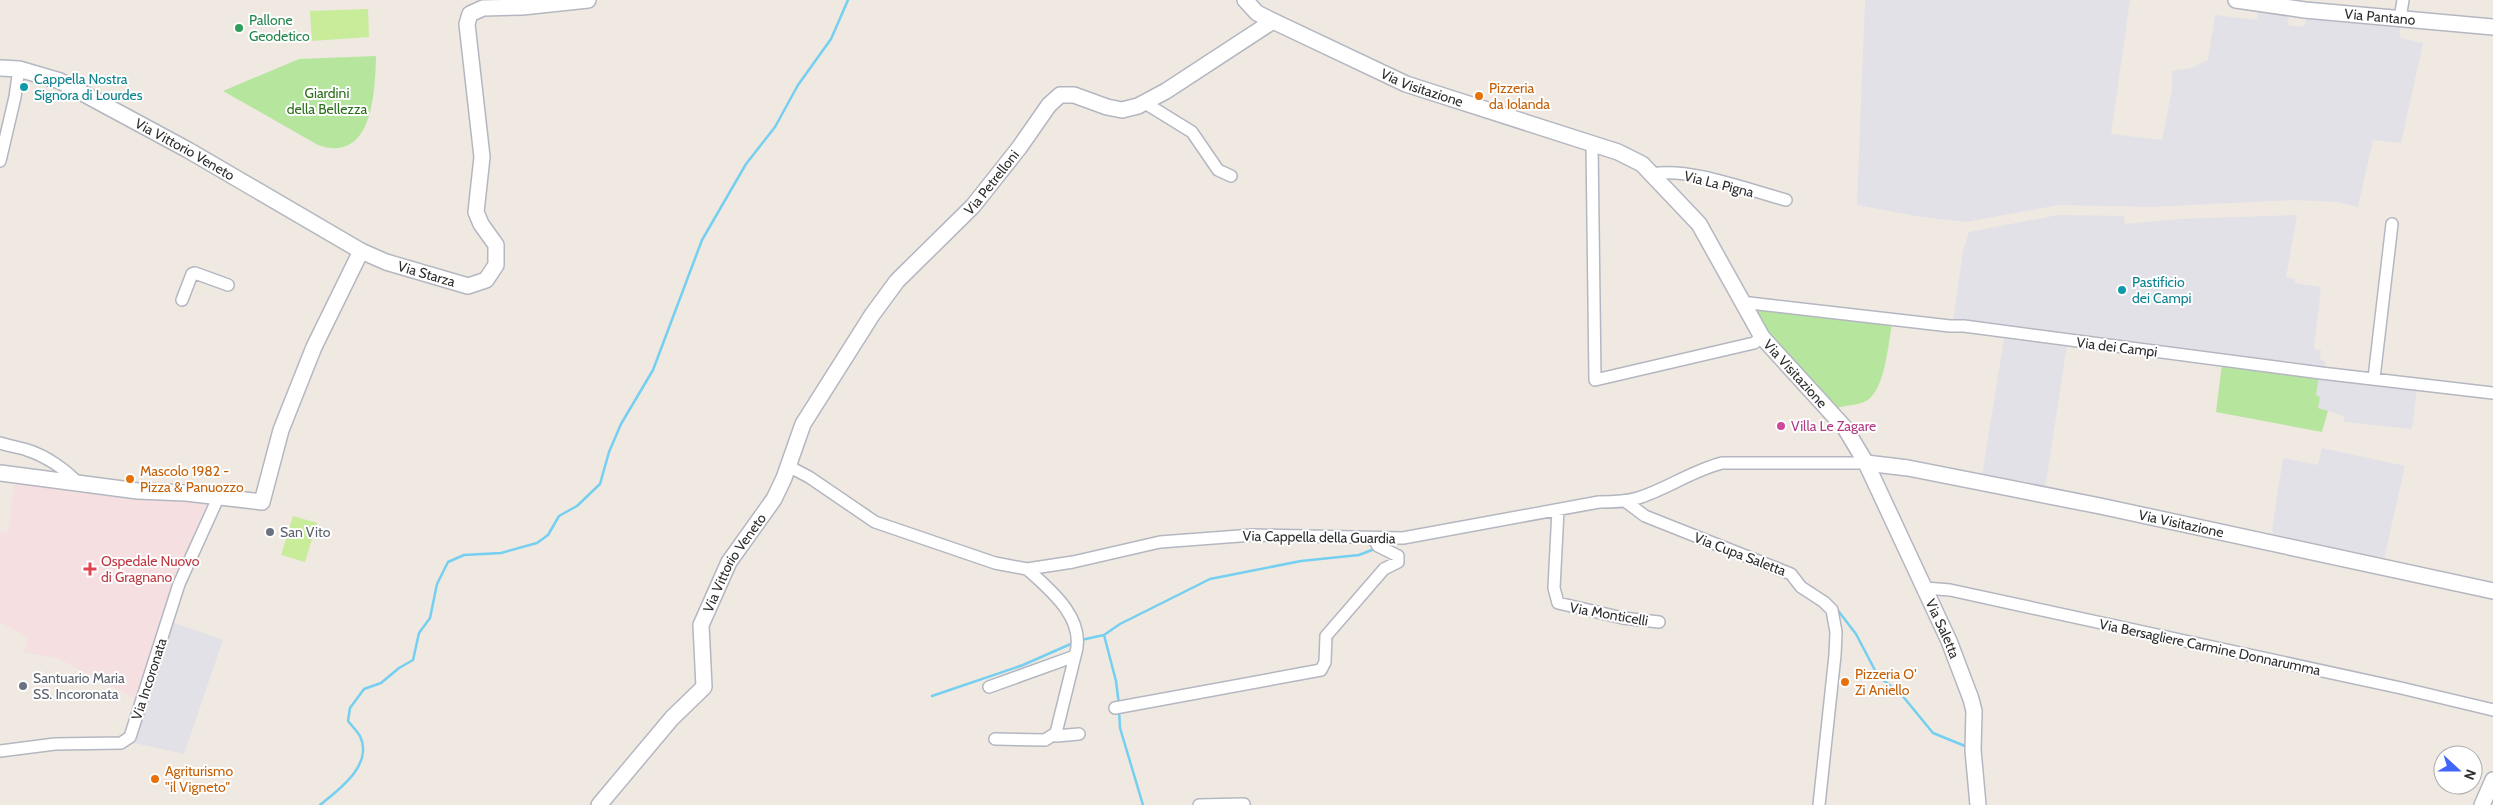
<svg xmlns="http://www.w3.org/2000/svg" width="2493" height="805" font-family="Cabin,sans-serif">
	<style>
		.industrial { fill: #e3e1e8 }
		.medical { fill: #f5dfe0 }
		.green { fill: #b6e59e }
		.pitch { fill: #c9ec9a }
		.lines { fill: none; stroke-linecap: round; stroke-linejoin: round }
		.stream { stroke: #75cff0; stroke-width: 2.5 }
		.street-casing { stroke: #b4b7c1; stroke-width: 14 }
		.secondary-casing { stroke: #b4b7c1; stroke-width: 18 }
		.street { stroke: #fff; stroke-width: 11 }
		.secondary { stroke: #fff; stroke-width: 15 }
		.leisure-dot { fill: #2e9e5b; stroke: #fff; stroke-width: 2 }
		.culture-dot { fill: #0f9aa8; stroke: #fff; stroke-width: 2 }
		.food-dot { fill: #e8710a; stroke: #fff; stroke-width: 2 }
		.hotel-dot { fill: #d1479c; stroke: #fff; stroke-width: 2 }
		.worship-dot { fill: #6b7280; stroke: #fff; stroke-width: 2 }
		.health-dot { fill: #e0444e; stroke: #fff; stroke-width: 2 }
		.labels { text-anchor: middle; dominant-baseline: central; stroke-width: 4; stroke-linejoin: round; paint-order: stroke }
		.street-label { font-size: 14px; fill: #2e2e2e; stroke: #fff }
		.leisure-label { font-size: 14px; fill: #27864d; stroke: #fff; text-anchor: start }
		.culture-label { font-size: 14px; fill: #0d838f; stroke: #fff; text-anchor: start }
		.food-label { font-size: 14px; fill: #c56008; stroke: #fff; text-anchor: start }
		.park-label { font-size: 14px; fill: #2c6e1b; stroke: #fff }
		.hotel-label { font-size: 14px; fill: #b23c85; stroke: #fff; text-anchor: start }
		.worship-label { font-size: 14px; fill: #5b616d; stroke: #fff; text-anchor: start }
		.health-label { font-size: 14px; fill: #be3a42; stroke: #fff; text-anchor: start }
	</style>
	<rect width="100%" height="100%" fill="#efe9e1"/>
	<path class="industrial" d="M1865 0H2130L2111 134 2162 140 2172 90V71L2191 68 2208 60 2215 15 2257 20 2259 9 2289 13 2288 25 2304 27 2307 16 2400 25V38L2423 43 2401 143 2373 140 2358 207 2338 202 2293 200 2151 207 2059 205 1966 222 1921 217 1857 205Z
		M2058 215 2124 216 2125 224 2179 219 2297 215 2286 277 2295 279V283L2321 287 2314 349 2321 350 2320 360 2325 361 2324 372 2309 370 2296 362 2284 360 2282 366 2159 345 1953 322 1963 250 1969 232Z
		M2004 338 2019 341 2033 339 2067 345 2045 489 2027 486 2026 481 2017 480 2015 483 1982 476Z
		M2319 376 2417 388 2412 429 2344 422V416L2318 408 2315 395Z
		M2322 448 2405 466 2384 559 2275 537 2272 530 2283 458 2318 465Z
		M172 622 223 640 184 754 134 743Z"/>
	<path class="medical" d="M14 483 114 497 206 503 167 605 138 700 57 658 24 652 28 638 0 622V532L8 533Z"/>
	<path class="green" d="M376 56C375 92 373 164 318 145L223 91 299 59Z
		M1750 307 1892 324C1888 344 1885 394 1864 402 1854 406 1844 405 1834 409L1786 361Z
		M2222 364 2319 376 2316 395 2320 397 2318 408 2328 411 2322 432 2216 412Z"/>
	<path class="pitch" d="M368 9 369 37 312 41 310 11Z
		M293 516 317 523 305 562 281 555Z"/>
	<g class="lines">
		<path class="stream" d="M1836 608 1856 634 1878 676 1901 694 1933 733 1965 746
			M1104 635 1116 681 1119 705
			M1081 640 1104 635 1120 624 1210 579 1301 561 1359 555 1377 548
			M932 696 1023 665 1073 643
			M1119 710 1120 728 1143 805
			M320 805C338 790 374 765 360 736 357 731 352 726 348 721L350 708 364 689 381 683 399 668 413 660 419 633 430 618 437 584 448 562 464 555 501 553 537 543 548 535 559 516 577 506 600 484 609 452 621 424 653 370 702 240 746 164 775 127 798 85 831 39 848 0"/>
		<defs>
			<path id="street" d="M2400 19 2403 0
				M1145 103 1192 132 1218 170 1231 176
				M1592 143 1595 380 1754 343 1762 337
				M0 161 15 97 19 69
				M1652 174C1690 167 1748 190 1786 200
				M182 300 192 274 195 273 228 285
				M1741 302 1950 326H1964L2321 373 2493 393
				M2374 378 2392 224
				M0 443C9 446 18 447 27 450 46 456 65 469 78 483
				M788 466 809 477 875 522 995 563 1027 569 1073 562 1160 542 1253 535 1403 538 1599 502C1612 502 1625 502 1638 498 1667 489 1691 471 1722 463H1866
				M1625 501 1645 516 1791 574 1801 587 1824 602 1832 610 1836 632 1835 655 1819 805
				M1558 510 1554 588 1558 603 1623 618 1659 622
				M1925 588 1950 590 2401 688 2493 710
				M989 687 1075 656C1087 620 1052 591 1027 569
				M1115 708 1321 670 1325 662 1326 636 1384 569 1398 562V556L1378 546 1373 538
				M1056 733 1075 656
				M1056 733V736L1079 734
				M995 739 1045 740 1056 733
				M0 751 55 744 121 743 130 737 179 584 218 498
				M1199 805 1244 804"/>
			<g id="secondary">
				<path id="s1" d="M1245 0 1257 13 1273 21 1406 84 1618 152 1642 164 1699 224 1762 337 1845 428 1866 463 1949 641 1971 699 1974 711 1973 750 1978 805"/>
				<path id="s2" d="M2236 0 2305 10 2493 27"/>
				<path id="s3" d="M0 68 19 69 60 81 188 150 361 251"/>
				<path id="s4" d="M1866 463 1908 468 2100 506 2493 591"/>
				<path id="s5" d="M0 473 138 491 186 493 262 502 281 430 314 347 361 251 386 262 468 286 486 280 496 265V245L481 224 476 212 482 157 467 24 470 14 483 8 522 7 588 0"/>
				<path id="s6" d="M599 805 672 718 704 687 701 625 729 562 774 499 784 478 803 424 872 315 897 281 973 206 1019 148 1049 105 1060 95H1074L1107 107 1122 110 1138 106 1166 91 1273 21"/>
				<path d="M2482 805 2493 780"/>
			</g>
		</defs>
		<use href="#street" class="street-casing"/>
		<use href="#secondary" class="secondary-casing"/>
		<use href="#street" class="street"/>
		<use href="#secondary" class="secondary"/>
	</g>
	<circle class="leisure-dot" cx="239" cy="28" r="5"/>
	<g class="culture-dot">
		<circle cx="24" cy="87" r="5"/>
		<circle cx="2122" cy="290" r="5"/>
	</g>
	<g class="food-dot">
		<circle cx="1479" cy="96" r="5"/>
		<circle cx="130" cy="479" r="5"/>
		<circle cx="1845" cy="682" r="5"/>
		<circle cx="155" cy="779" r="5"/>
	</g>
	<circle class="hotel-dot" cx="1781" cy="426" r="5"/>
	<g class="worship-dot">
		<circle cx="270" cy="532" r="5"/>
		<circle cx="23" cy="686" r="5"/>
	</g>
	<path class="health-dot" d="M87.5 561.5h5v5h5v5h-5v5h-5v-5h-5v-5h5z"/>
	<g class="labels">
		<g class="street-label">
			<text stroke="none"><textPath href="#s2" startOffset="145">Via Pantano</textPath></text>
			<text stroke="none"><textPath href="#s1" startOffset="199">Via Visitazione</textPath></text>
			<text stroke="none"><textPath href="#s3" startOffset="204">Via Vittorio Veneto</textPath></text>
			<text stroke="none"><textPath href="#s6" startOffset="755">Via Petrelloni</textPath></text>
			<text transform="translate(1719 184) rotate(14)">Via La Pigna</text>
			<text stroke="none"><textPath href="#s5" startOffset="604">Via Starza</textPath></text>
			<text transform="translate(2117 347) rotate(7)">Via dei Campi</text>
			<text stroke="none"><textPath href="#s1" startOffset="694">Via Visitazione</textPath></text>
			<text stroke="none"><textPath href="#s4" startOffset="321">Via Visitazione</textPath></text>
			<text transform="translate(1319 537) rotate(1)">Via Cappella della Guardia</text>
			<text transform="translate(1740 554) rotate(21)">Via Cupa Saletta</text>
			<text stroke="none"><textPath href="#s6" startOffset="291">Via Vittorio Veneto</textPath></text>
			<text transform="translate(1609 614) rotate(10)">Via Monticelli</text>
			<text stroke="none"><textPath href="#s1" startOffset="991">Via Saletta</textPath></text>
			<text transform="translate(2210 647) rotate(12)">Via Bersagliere Carmine Donnarumma</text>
			<text transform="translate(149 679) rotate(-72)">Via Incoronata</text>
		</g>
		<g class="leisure-label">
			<text x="249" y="20">Pallone<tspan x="249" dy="16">Geodetico</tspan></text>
		</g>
		<g class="culture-label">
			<text x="34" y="79">Cappella Nostra<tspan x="34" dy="16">Signora di Lourdes</tspan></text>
			<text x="2132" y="282">Pastificio<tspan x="2132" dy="16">dei Campi</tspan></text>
		</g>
		<g class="food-label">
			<text x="1489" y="88">Pizzeria<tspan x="1489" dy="16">da Iolanda</tspan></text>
			<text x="140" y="471">Mascolo 1982 -<tspan x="140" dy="16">Pizza &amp; Panuozzo</tspan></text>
			<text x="1855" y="674">Pizzeria O'<tspan x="1855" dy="16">Zi Aniello</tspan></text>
			<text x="165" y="771">Agriturismo<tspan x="165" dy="16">"il Vigneto"</tspan></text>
		</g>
		<g class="park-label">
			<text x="327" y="93">Giardini<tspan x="327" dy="16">della Bellezza</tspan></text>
		</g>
		<g class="hotel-label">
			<text x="1791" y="426">Villa Le Zagare</text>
		</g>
		<g class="worship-label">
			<text x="280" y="532">San Vito</text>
			<text x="33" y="678">Santuario Maria<tspan x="33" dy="16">SS. Incoronata</tspan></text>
		</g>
		<g class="health-label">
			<text x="101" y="561">Ospedale Nuovo<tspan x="101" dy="16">di Gragnano</tspan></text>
		</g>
	</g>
	<g transform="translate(2458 770) rotate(111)"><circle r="24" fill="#ffffff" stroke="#ababab"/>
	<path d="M0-4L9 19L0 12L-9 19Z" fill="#4264fb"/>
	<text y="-8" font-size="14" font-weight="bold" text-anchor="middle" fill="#2e2e2e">N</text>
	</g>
</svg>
